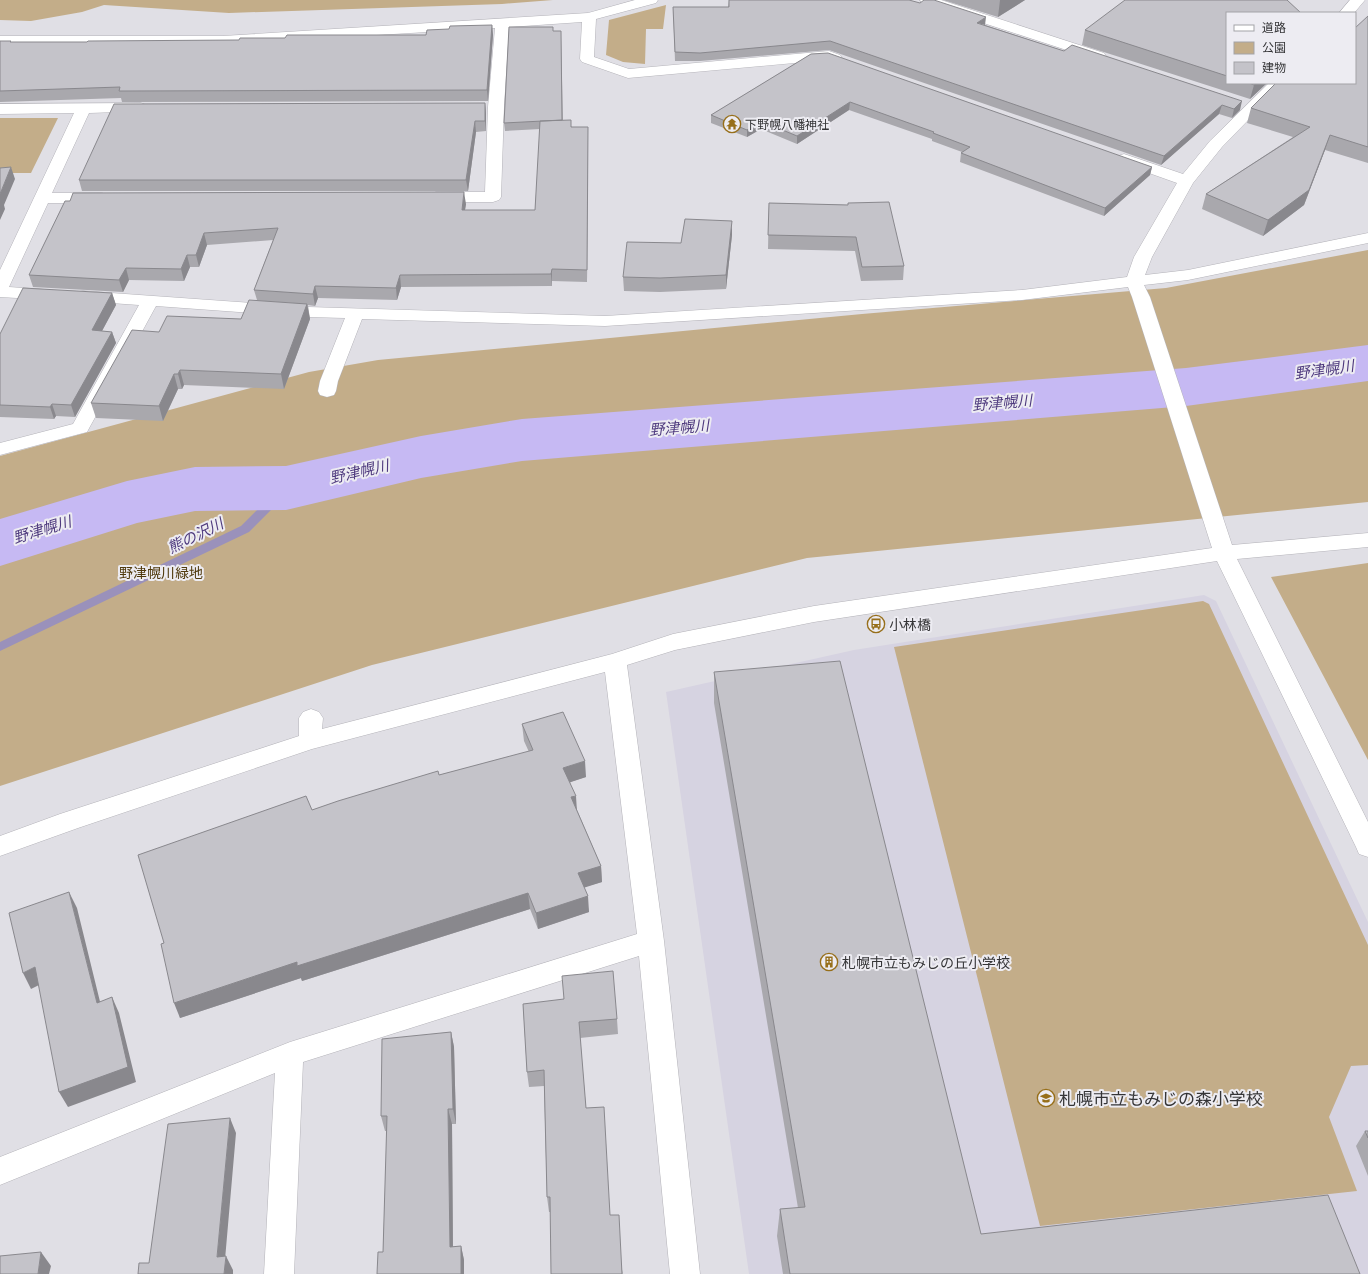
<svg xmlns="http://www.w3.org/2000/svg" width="1368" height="1274" font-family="Lato,'Noto Sans JP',sans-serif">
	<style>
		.built { fill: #d6d3e1 }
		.green { fill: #c3ad89 }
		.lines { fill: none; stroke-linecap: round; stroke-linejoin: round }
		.stream { fill: #9a91bb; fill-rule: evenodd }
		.river { fill: #c6b9f3; fill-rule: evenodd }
		.minor-casing { stroke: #b4b3b9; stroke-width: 1 }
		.minor { fill: #fff; fill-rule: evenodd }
		.wall { fill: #a9a8ad }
		.shaded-wall { fill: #89888d }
		.building { fill: #c4c3c9; stroke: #89888d }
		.labels { text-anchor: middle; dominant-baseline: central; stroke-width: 4; stroke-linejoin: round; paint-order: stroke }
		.far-poi-label { font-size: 12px; fill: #353537; stroke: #edecf2; text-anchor: start }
		.park-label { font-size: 14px; fill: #4f390c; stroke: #edecf2 }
		.poi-label { font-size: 14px; fill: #353537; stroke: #edecf2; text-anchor: start }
		.water-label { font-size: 15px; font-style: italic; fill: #4e3a7e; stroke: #edecf2 }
		.near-poi-label { font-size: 17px; fill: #353537; stroke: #edecf2; text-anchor: start }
	</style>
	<rect width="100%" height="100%" fill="#e0dfe5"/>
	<path class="built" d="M1204 595 1216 601 1368 922V1274H749L666 692 854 650Z"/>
	<path class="green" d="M0 0H553L502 4 229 13 104 5 82 12 31 21 0 20Z
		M666 5 663 29H646L645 64 623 62 606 55 609 20Z
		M0 118H58L31 173H0Z
		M1368 250V502L807 558 372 665 0 786V456L309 372 378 360 862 314 1166 288Z
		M1368 563V760L1271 577Z
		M1203 601 1209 604 1368 945V1065L1351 1066 1329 1117 1357 1191 1040 1226 894 647Z"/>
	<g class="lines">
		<path class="stream" d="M286 484 290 485 291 488 290 491 249 532 0 651V642L241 526 282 485Z"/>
		<path class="river" d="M1368 345V381L1186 406 522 461 421 478 286 510 195 511 137 523 0 566V519L127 481 195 467 286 466 421 436 522 419 1186 368Z"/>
		<defs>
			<path id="minor" d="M635 0H658L656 3 596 19 594 57 629 69 829 51 840 55 842 58 840 61 835 62 827 60 628 78 582 62 580 59 582 22 509 27 504 107 501 197 499 200 493 202H436L430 200 428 197 430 194 436 192H485L488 107 495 28 223 44H0V36H223L588 13Z
				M920 0H941L1104 53 1106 56 1104 59 1099 60 1094 59 922 3Z
				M1350 0H1365L1354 13H1339Z
				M1269 83H1284L1222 147 1193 183 1152 257 1145 275 1188 270 1368 233V243L1188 280 1144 285 1150 297 1232 545 1368 533V547L1237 559 1368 822V857L1359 854 1356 847 1217 561 814 622 675 650 627 665 664 941 700 1274H670L639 956 303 1062 294 1274H264L275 1073 0 1185V1157L290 1042 637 934 605 672 312 749 78 828 0 856V836L60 814 299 736V718L303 712 311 709 319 712 323 718 322 729 612 654 673 634 814 606 1212 548 1132 297 1128 287 1022 300 605 326 362 319 338 381 336 391 334 395 327 397 320 395 318 391 320 381 345 318 308 317 156 306 87 432 0 455V443L73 424 139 305 83 301 77 300 74 296 77 292 83 291 308 307 605 316 1022 290 1127 277 1134 257 1177 183 1118 162 1116 159 1118 156 1124 154 1130 156 1183 174 1210 141Z
				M141 103 146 105 149 108 146 111 89 113 52 193H102L108 195 110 198 108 201 102 203H48L9 287 51 290 57 291 60 295 57 299 51 300 0 297V270L74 113 0 114V104Z"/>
		</defs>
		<use href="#minor" class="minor-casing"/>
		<use href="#minor" class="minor"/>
	</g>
	<path class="wall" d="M729 0 985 25 1240 110 1232 118 1219 114 1161 165 829 50 700 61H675L673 7H728Z
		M943 0H1025L998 17Z
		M1227 13V83H1267L1250 99 1082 45 1085 30Z
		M1368 16V163L1325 150 1304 205 1263 236 1202 209 1206 194 1293 137 1247 123 1251 108 1355 83Z
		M492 25 493 35 488 101 122 102 121 98 0 102V41H11V42H87L239 40 426 35 449 29Z
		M554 31 561 39 563 120 572 127H588V138L587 282 552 281V286L401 287 397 300 318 298 315 306 308 305 310 319 284 389 184 385 182 389H178L163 421 96 418 91 403 159 332 241 319 257 300 254 290 273 240 207 245 199 267H190L184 281 129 280 123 292 33 287 29 275 65 201 466 204 465 210H535L540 129 505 131 504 123Z
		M811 54 1152 167 1150 175 1104 216 960 162 961 153 962 152 932 141V139L849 110 797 144 761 129 747 137 711 123V115Z
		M485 103 486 114V131L476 132 468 191H82L79 180Z
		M769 203 848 205V203L904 266 903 280 861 281 855 251 768 249Z
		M732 235 726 289 660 292 624 291 623 277 681 243Z
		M112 293 116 305 102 331 112 332 116 343 75 417 56 416 54 419 0 417V334Z
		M714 672 981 1234 1360 1274H783L777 1236 780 1209 798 1208 714 703Z
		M522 724 586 777 570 782 577 810 601 866 602 882 584 887 589 912 538 929 530 909 302 981 301 978 180 1018 164 943 312 810 439 775 529 752 524 741Z
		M523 1004 617 1019 618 1034 580 1038 586 1108 610 1215 623 1274 550 1212H549L547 1197 544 1086 529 1087 527 1072Z
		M451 1032 454 1047 456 1124H452L453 1247 461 1246 464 1260V1274H377L383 1252 387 1131H385L381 1116Z
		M1365 1131H1368V1176L1356 1146Z"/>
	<path class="shaded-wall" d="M1000 0H1025L998 17Z
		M986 17 985 25 977 23Z
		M492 25 493 35 488 101 487 90Z
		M1255 83H1267L1250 99 1254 85Z
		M1242 101 1240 110 1232 118 1234 109Z
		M850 102 849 110 797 144V136Z
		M485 103 486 114V131L485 121Z
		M1222 105 1219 114 1161 165 1164 156Z
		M475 121 476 132 468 191 466 180Z
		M761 121V129L747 137V130Z
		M588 127V138L587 282V270Z
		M1330 135 1325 150 1304 205 1263 236 1268 220Z
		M11 167 15 179 4 205 5 209 0 220V194Z
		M1152 167 1150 175 1104 216 1105 208Z
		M464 192 466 204 463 221 462 210Z
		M732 221V235L726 289V275Z
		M204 233 207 245 199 267 196 255Z
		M187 255 190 267 184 281 181 269Z
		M126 268 129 280 123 292 119 280Z
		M552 269V286L551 274Z
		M400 275 401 287 397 300 396 288Z
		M315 286 318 298 315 306 313 294Z
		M112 293 116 305 96 342 92 330Z
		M307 304 310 319 284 389 281 374Z
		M112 332 116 343 75 417 71 405Z
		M180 370 184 385 182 389 178 374Z
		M174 374 178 389 163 421 159 406Z
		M52 404 56 416 54 419 50 407Z
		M585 761 586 777 565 784 563 768Z
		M576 796 577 812 571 797Z
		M601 866 602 882 580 889 578 873Z
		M69 892 77 908 104 1018 97 1003Z
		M528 893 530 909 302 981 301 978 180 1018 174 1003 297 962Z
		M588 896 589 912 538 929 536 913Z
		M35 967 43 983 31 989 23 973Z
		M112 997 119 1013 136 1082 68 1107 59 1092Z
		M451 1032 454 1047 456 1124 453 1109Z
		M448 1109 452 1124 453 1261 450 1247Z
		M230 1118 236 1133 224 1271 217 1257Z
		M461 1246 464 1260V1274H461Z
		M41 1252 51 1266 49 1274H38Z
		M226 1256 233 1270V1274H224Z"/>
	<path class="building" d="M729 0H909L920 3 924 0H934L986 17 977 23 1064 51 1072 45 1242 101 1234 109 1222 105 1164 156 830 41 700 53 675 52 673 7H729Z
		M1125 0H1287L1301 13H1227V76L1085 30Z
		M1368 16V147L1330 135 1309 190 1268 220 1206 194 1310 127 1251 108 1276 83H1355V28Z
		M492 25 487 90 119 91 120 87 0 91V41H11L10 42H87L88 41 239 40 240 38H285L287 35H426L427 30 449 29 450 26Z
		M509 27H553V31H561L562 120 504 123Z
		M828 53 1152 167 1105 208 961 153 970 147 933 133 934 132 850 102 797 136 761 121 747 130 711 115 811 54Z
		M1249 83H1255L1254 85Z
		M485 103V121H475L466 180H79L114 104Z
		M571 120V127H588L587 270 552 269 551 274 400 275 396 288 315 286 313 294 254 290 278 228 204 233 196 255H187L181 269 126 268 119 280 29 275 65 201H70L73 193 464 192 462 210H535L540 121Z
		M11 167 0 194V168Z
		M889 202 904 266 862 267 856 237 768 235 769 203 848 205V203Z
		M685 219 732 221 726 275 660 278 623 277 627 242 681 243Z
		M23 288 112 293 92 330 112 332 71 405 52 404 50 407 0 405V334Z
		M249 300 307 304 281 374 180 370 178 374H174L159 406 91 403 132 330 159 332 167 316 241 319Z
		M840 661 981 1234 1328 1195 1360 1274H790L780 1209 805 1207 714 672Z
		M563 712 585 761 563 768 576 796 571 797 601 866 578 873 588 896 536 913 528 893 297 966V962L174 1003 161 944 164 943 138 855 306 796 312 810 338 801 438 771 439 775 533 750 522 724Z
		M69 892 97 1003 112 997 128 1067 59 1092 35 967 23 973 9 913Z
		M613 971 617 1019 579 1022 586 1108 604 1107 610 1215H619L622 1274H551L550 1197H547L544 1070 527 1072 523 1004 564 999 562 976Z
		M451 1032 453 1109H448L450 1247 461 1246V1274H377L378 1252H383L387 1116H381L382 1039Z
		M230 1118 217 1257 226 1256 224 1274H138L139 1263H149L168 1124Z
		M1365 1131H1368V1138Z
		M41 1252 38 1274H0V1256Z"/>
	<defs>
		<symbol id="temple-ring" viewBox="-11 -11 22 22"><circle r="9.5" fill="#edecf2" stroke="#976f1a" stroke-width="1.5"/><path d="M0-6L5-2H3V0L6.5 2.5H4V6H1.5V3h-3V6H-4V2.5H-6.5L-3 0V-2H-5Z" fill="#976f1a"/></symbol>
		<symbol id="bus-ring" viewBox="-11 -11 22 22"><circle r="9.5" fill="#edecf2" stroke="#976f1a" stroke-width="1.5"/><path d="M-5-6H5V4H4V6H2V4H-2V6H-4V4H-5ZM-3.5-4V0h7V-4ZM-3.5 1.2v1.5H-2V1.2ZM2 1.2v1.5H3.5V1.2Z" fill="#976f1a"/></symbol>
		<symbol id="building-ring" viewBox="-11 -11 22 22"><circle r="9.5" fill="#edecf2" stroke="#976f1a" stroke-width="1.5"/><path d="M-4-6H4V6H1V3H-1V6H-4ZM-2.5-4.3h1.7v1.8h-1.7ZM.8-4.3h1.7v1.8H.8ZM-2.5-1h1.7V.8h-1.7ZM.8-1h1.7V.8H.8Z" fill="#976f1a"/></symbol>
		<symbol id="school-ring" viewBox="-11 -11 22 22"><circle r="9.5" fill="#edecf2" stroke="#976f1a" stroke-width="1.5"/><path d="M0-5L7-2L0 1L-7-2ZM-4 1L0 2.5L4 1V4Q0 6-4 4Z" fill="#976f1a"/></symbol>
	</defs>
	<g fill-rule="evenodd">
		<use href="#temple-ring" x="722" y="114" width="20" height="20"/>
		<use href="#bus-ring" x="866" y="614" width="20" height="20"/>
		<use href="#building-ring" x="819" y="952" width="20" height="20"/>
		<use href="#school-ring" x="1036" y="1088" width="20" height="20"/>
	</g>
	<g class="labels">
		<g class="far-poi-label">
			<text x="745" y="124">下野幌八幡神社</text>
		</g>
		<g class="park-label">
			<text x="161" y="572">野津幌川緑地</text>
		</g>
		<g class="poi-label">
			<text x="889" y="624">小林橋</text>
			<text x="842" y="962">札幌市立もみじの丘小学校</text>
		</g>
		<g class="water-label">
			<text transform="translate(1324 369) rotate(-8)">野津幌川</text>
			<text transform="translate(1002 402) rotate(-5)">野津幌川</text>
			<text transform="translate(679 427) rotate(-5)">野津幌川</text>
			<text transform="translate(359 471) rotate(-13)">野津幌川</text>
			<text transform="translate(42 529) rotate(-17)">野津幌川</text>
			<text transform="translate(195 535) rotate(-26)">熊の沢川</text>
		</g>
		<g class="near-poi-label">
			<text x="1059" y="1098">札幌市立もみじの森小学校</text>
		</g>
	</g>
	<rect x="1226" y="12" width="130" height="72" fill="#edecf2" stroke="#a3a3a7"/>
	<rect x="1234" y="25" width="20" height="6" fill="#ffffff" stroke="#a3a3a7"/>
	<text x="1262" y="32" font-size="12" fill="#353537">道路</text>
	<rect x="1234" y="42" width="20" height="12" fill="#c3ad89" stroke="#a3a3a7"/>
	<text x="1262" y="52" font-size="12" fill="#353537">公園</text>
	<rect x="1234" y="62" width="20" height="12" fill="#c4c3c9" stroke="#a3a3a7"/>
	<text x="1262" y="72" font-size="12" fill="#353537">建物</text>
</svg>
